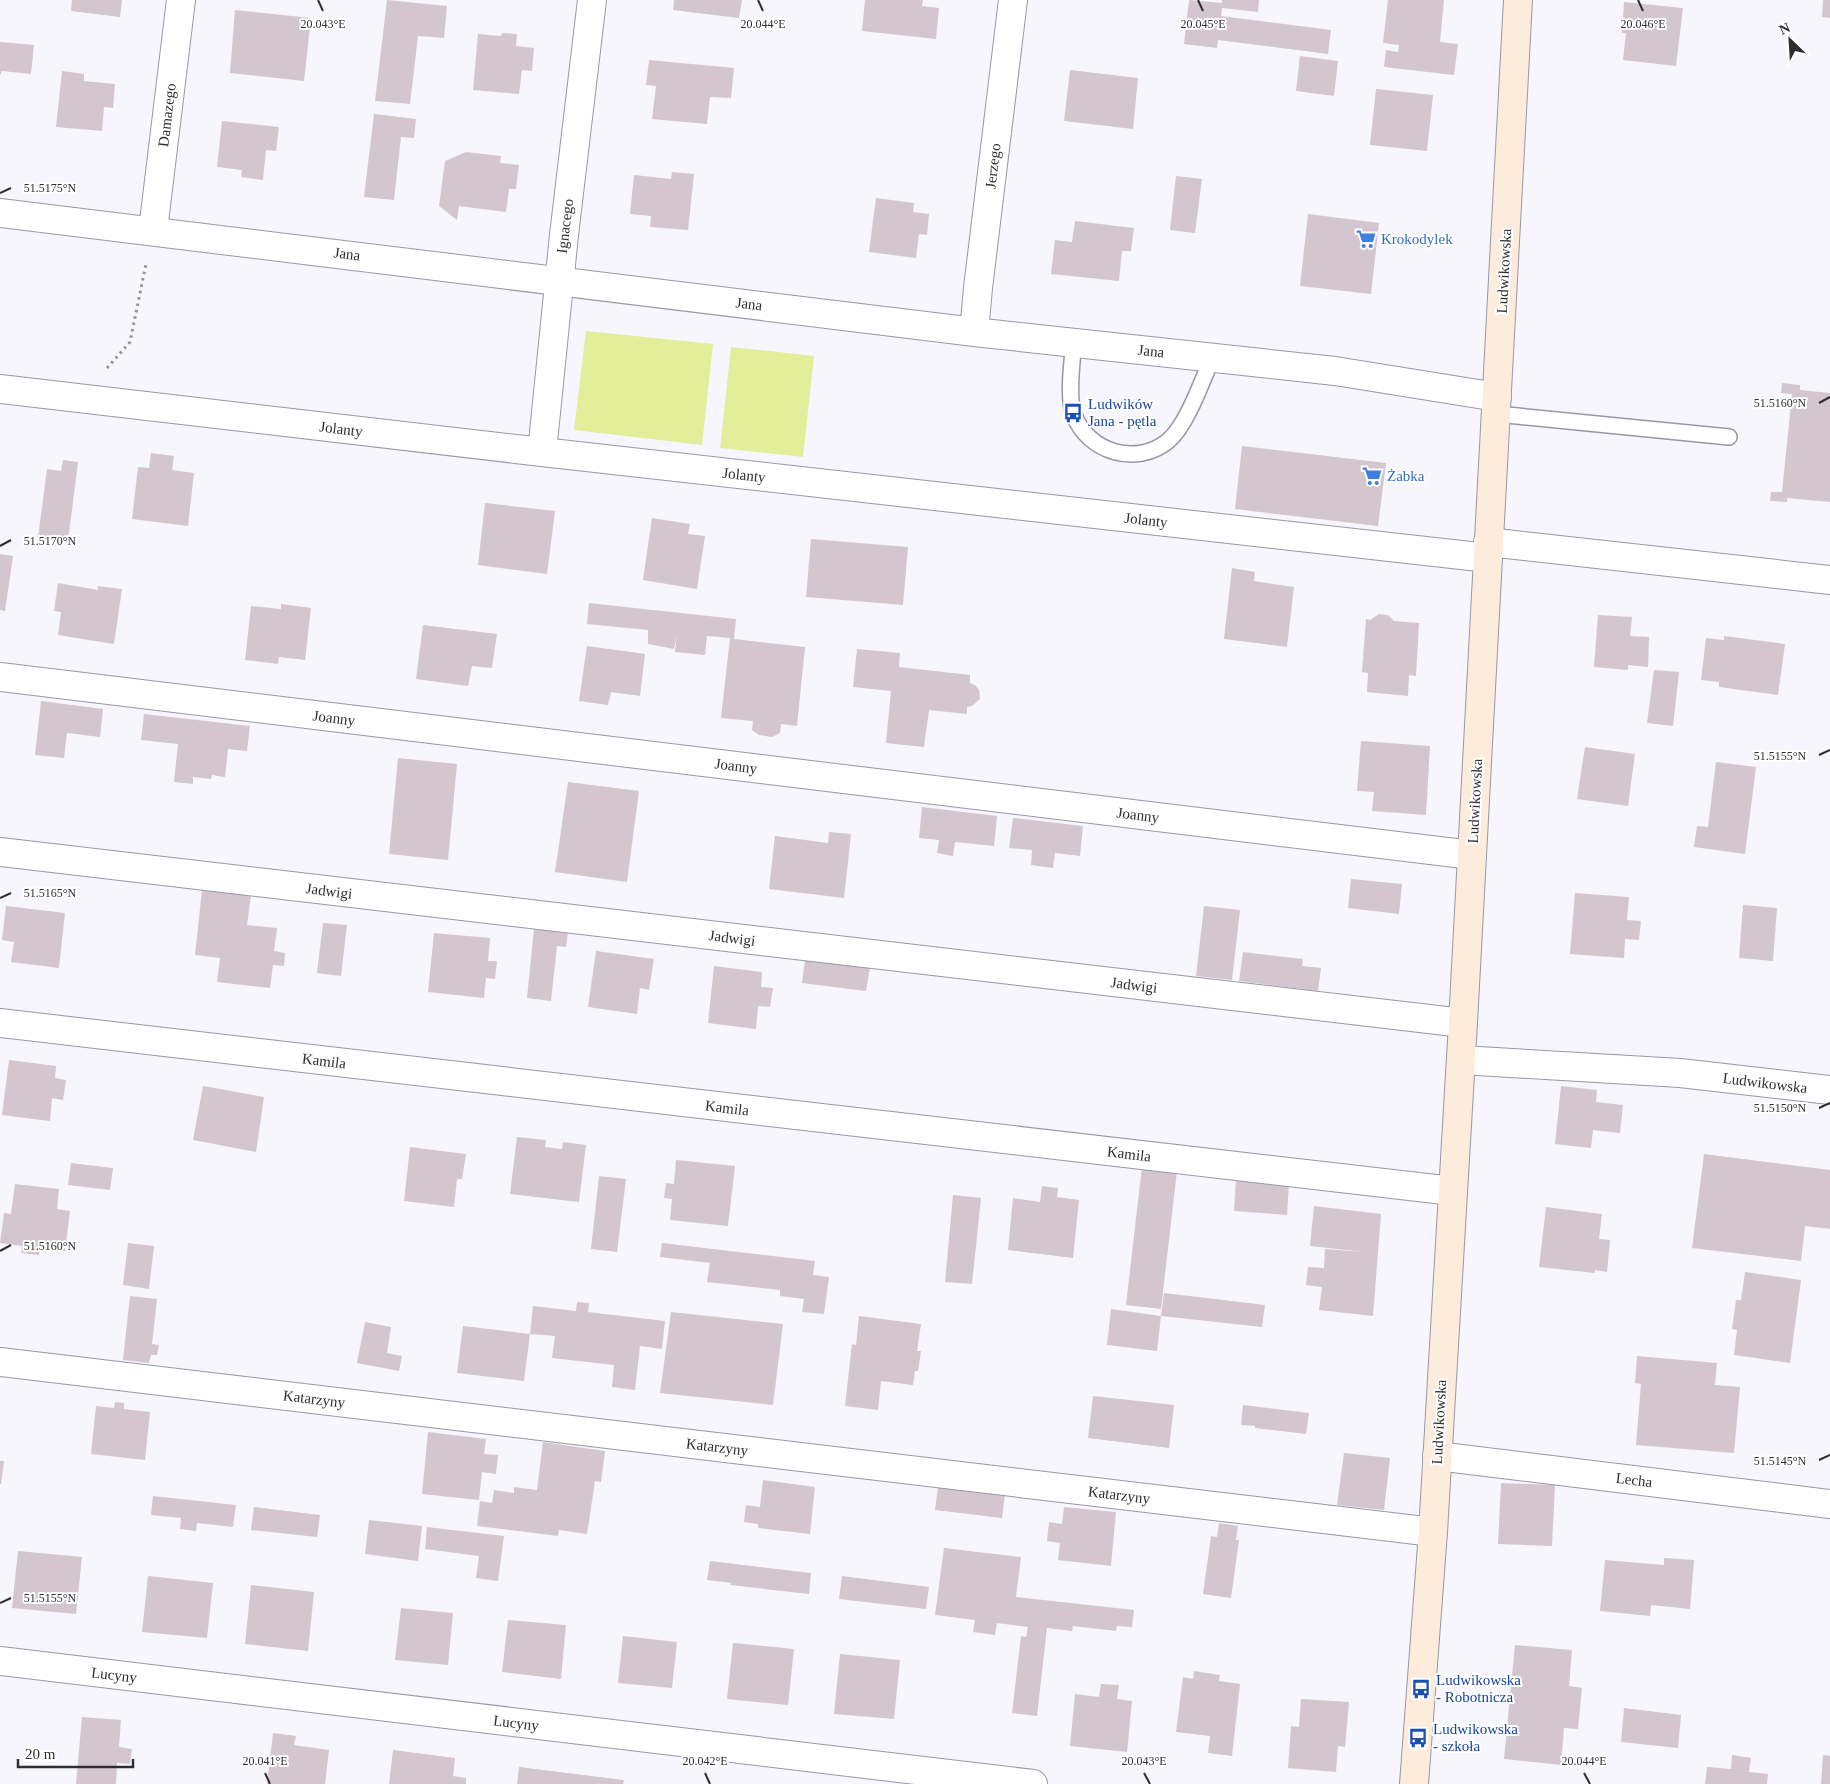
<svg xmlns="http://www.w3.org/2000/svg" width="1830" height="1784" font-family="Georgia,serif">
	<style>
		.green { fill: #e3ee9b }
		.building { fill: #d4c6ce }
		.lines { fill: none; stroke-linecap: round; stroke-linejoin: round }
		.lane-casing { stroke: #9997a4; stroke-width: 18 }
		.street-casing { stroke: #9997a4; stroke-width: 30 }
		.secondary-casing { stroke: #9997a4; stroke-width: 30 }
		.path { stroke: #95939a; stroke-width: 3; stroke-dasharray: 2.5 4; stroke-linecap: butt }
		.lane { stroke: #fff; stroke-width: 15 }
		.street { stroke: #fff; stroke-width: 28 }
		.secondary { stroke: #fdebdb; stroke-width: 28 }
		.ticks { fill: none; stroke: #2e2d32; stroke-width: 2 }
		.labels { text-anchor: middle; dominant-baseline: central; stroke-width: 4; stroke-linejoin: round; paint-order: stroke }
		.street-label { font-size: 15px; fill: #2e2d32; stroke: #fff }
		.shop-label { font-size: 15px; fill: #366cbe; stroke: #fff; text-anchor: start }
		.transit-label { font-size: 15px; fill: #164399; stroke: #fff; text-anchor: start }
		.ticks-label { font-size: 12px; text-anchor: middle; fill: #2e2d32; stroke: #fff; stroke-width: 4; stroke-linejoin: round; paint-order: stroke }
	</style>
	<rect width="100%" height="100%" fill="#f7f5fe"/>
	<path class="green" d="M586 331 713 344 702 445 574 430Z
		M731 347 814 356 803 457 720 448Z"/>
	<path class="building" d="M72 0H122L120 17 71 11Z
		M387 0 447 6 444 38 418 36 410 104 375 101Z
		M674 0H742L739 18 673 10Z
		M865 0H923L922 6 939 8 936 39 862 31Z
		M1189 0 1222 3V0H1259L1258 12 1222 8 1221 16 1331 30 1328 54 1218 40 1217 48 1184 44Z
		M1388 0H1444L1440 42 1458 44 1454 75 1384 67 1386 50 1398 52 1399 45 1383 43Z
		M1823 0H1830V18L1822 17Z
		M1624 2 1683 8 1676 66 1623 60 1626 33H1622Z
		M235 10 311 18 304 81 230 73Z
		M502 33 517 34 516 46 534 48 532 71 522 70 519 94 473 90 478 34 501 36Z
		M0 42 34 45 31 74 2 71 0 75Z
		M1300 56 1338 61 1334 96 1296 91Z
		M649 60 734 68 731 98 710 97 707 124 652 119 656 86 646 85Z
		M1070 70 1138 78 1133 129 1064 121Z
		M62 71 84 74V81L115 84 113 108 104 107 102 131 56 127Z
		M1376 89 1433 95 1427 151 1370 145Z
		M374 114 416 119 414 138 401 137 394 200 364 197Z
		M222 121 279 127 276 151 266 150 263 180 241 177 242 170 217 167Z
		M466 152 501 156 500 163 519 165 516 189H509L506 212 459 206 457 220 439 206 445 161Z
		M672 172 694 174 688 230 650 227 651 216 630 214 634 175 671 179Z
		M1176 176 1202 179 1195 233 1170 230Z
		M876 198 914 203 913 212 929 214 927 235 919 234 916 258 869 252Z
		M1308 214 1379 223 1371 294 1300 286Z
		M1075 221 1134 228 1131 251H1122L1119 281 1051 274 1055 240 1072 242Z
		M1782 383 1800 385V390L1830 393V502L1787 498V502L1770 501 1771 492H1782L1792 394 1781 393Z
		M1242 446 1386 463 1378 526 1235 509Z
		M151 453 174 456 172 470 194 473 188 526 132 519 138 467 149 468Z
		M63 460 78 462 68 541 38 538 47 469 61 471Z
		M485 503 555 511 547 574 478 565Z
		M652 518 690 524 688 534 705 536 697 589 643 580Z
		M811 539 908 547 903 605 806 597Z
		M0 554 13 556 5 611 0 610Z
		M1232 568 1255 572 1254 581 1294 587 1287 647 1224 639Z
		M58 583 98 590V586L122 589 114 644 58 635 61 612 54 611Z
		M589 603 736 619 734 639 805 647 797 726 781 724 780 733 772 737 759 735 752 730 753 721 721 718 730 638 707 636 705 655 675 652 677 635 674 649 648 644V630L587 624Z
		M281 604 311 608 305 660 279 657 278 664 245 660 251 606 281 609Z
		M1379 614 1388 615 1394 621 1419 623 1416 676 1409 675 1408 696 1367 692 1368 673 1362 672 1366 619 1370 620Z
		M1598 615 1632 617 1630 636 1649 637 1648 667 1628 665V670L1594 667Z
		M423 625 497 634 492 668 472 666 468 686 416 679Z
		M1724 636 1785 644 1778 695 1719 687V682L1701 680 1706 638 1724 640Z
		M587 646 645 654 640 696 611 692 608 705 579 701Z
		M857 649 900 653 899 667 970 675V683L975 685 979 690 980 699 972 706 967 707V714L929 710 924 747 886 743 891 691 853 687Z
		M1654 670 1679 672 1673 726 1647 723Z
		M41 701 103 709 100 737 67 733 64 758 35 755Z
		M144 714 250 726 247 751 228 749 225 777 212 775 211 779 193 777V784L174 782 178 744 141 740Z
		M1361 741 1430 746 1426 815 1372 811 1374 792 1357 791Z
		M1585 747 1635 754 1628 806 1577 799Z
		M398 758 457 764 448 860 389 854Z
		M1716 762 1756 767 1745 854 1694 847 1697 826 1708 827Z
		M568 782 639 791 627 882 555 872Z
		M922 807 997 816 994 846 955 842 953 856 937 853 939 840 919 838Z
		M1013 818 1083 826 1080 856 1055 853 1053 868 1031 865 1032 850 1009 848Z
		M829 832 851 834 844 898 769 889 775 836 828 843Z
		M1351 879 1402 884 1399 914 1348 908Z
		M202 890 251 895 247 925 277 928 274 951 285 953 284 966 273 965 270 988 217 982 220 958 195 955Z
		M1575 893 1629 897 1627 920 1641 921 1639 940 1625 939 1624 958 1570 954Z
		M1743 905 1777 908 1773 961 1739 958Z
		M6 906 65 913 59 968 11 962 14 942 2 940Z
		M1204 906 1240 910 1232 980 1196 976Z
		M323 923 347 925 341 976 317 973Z
		M534 928 568 932 566 947 557 946 551 1001 527 998Z
		M434 933 490 938 488 961H497L495 979 486 978 484 998 428 992Z
		M596 951 654 959 649 990 640 988 637 1014 588 1007Z
		M1243 952 1303 959 1302 966 1321 968 1318 991 1239 981Z
		M805 960 870 968 866 991 802 983Z
		M714 966 762 972 761 987 773 988 770 1007 758 1006 756 1029 708 1023Z
		M9 1060 56 1066 55 1078 66 1080 63 1100 52 1098 50 1121 2 1115Z
		M203 1086 264 1097 256 1152 193 1140Z
		M1561 1086 1597 1090 1596 1102 1623 1105 1620 1133 1593 1130 1591 1148 1555 1144Z
		M517 1137 546 1140 545 1147 562 1149 563 1142 586 1145 579 1202 510 1194Z
		M410 1147 466 1154 462 1179H457L454 1207 404 1201Z
		M1704 1154 1830 1170V1229L1805 1226 1801 1261 1692 1248Z
		M676 1160 735 1166 728 1226 670 1220 672 1199 664 1198 666 1183 674 1184Z
		M71 1163 113 1168 110 1190 68 1185Z
		M1142 1167 1177 1171 1161 1309 1126 1305Z
		M599 1176 626 1179 617 1252 591 1249Z
		M1236 1180 1289 1183 1287 1215 1234 1211Z
		M15 1184 59 1189 57 1209 70 1211 65 1251 40 1248 39 1255 21 1253 22 1246 0 1243 4 1213 11 1214Z
		M1042 1186 1058 1188 1057 1197 1079 1200 1073 1258 1008 1250 1013 1198 1040 1202Z
		M953 1195 981 1198 972 1284 945 1282Z
		M1314 1206 1381 1214 1373 1316 1319 1310 1322 1287 1306 1285 1308 1267 1324 1268 1325 1249 1364 1252 1310 1246Z
		M1546 1207 1602 1214 1599 1239 1610 1240 1607 1272 1595 1270V1273L1539 1267Z
		M128 1243 154 1246 149 1289 123 1285Z
		M662 1243 815 1261 813 1275 829 1277 824 1314 802 1312 804 1299 780 1296V1290L707 1282 710 1263 660 1257Z
		M1745 1272 1801 1280 1790 1363 1734 1355 1737 1330 1732 1329 1736 1300H1741Z
		M1164 1293 1265 1305 1262 1327 1161 1316Z
		M130 1296 157 1299 152 1344 159 1345 157 1355H151L149 1363 123 1360Z
		M577 1302 589 1303 588 1312 665 1321 662 1349 640 1346 635 1390 612 1387 614 1365 552 1358 555 1336 530 1334 533 1306 576 1311Z
		M1111 1309 1161 1316 1157 1351 1107 1345Z
		M671 1312 783 1324 773 1405 660 1393Z
		M859 1316 921 1324 917 1351H921L918 1371H915L913 1385 881 1381 878 1410 845 1406 852 1344 856 1345Z
		M365 1322 391 1327 387 1353 402 1356 399 1371 357 1363Z
		M463 1326 530 1334 524 1381 457 1373Z
		M1637 1356 1717 1363 1715 1385 1740 1387 1734 1453 1636 1445 1641 1384 1635 1383Z
		M1093 1396 1174 1405 1169 1448 1088 1438Z
		M115 1402 124 1403V1409L150 1412 145 1460 91 1454 96 1406 114 1408Z
		M1243 1405 1309 1413 1306 1434 1255 1428V1426L1241 1425Z
		M428 1432 486 1439 484 1454 498 1455 496 1474 482 1472 479 1500 422 1494Z
		M543 1442 605 1451 601 1482 595 1481 587 1534 559 1530 558 1536 477 1526 480 1501 492 1503 494 1490 514 1493V1487L537 1490Z
		M1344 1453 1390 1458 1384 1510 1337 1505Z
		M0 1461H4L1 1484H0Z
		M763 1480 815 1487 810 1534 758 1528V1524L744 1522 746 1505 760 1507Z
		M1501 1483 1555 1485 1552 1546 1498 1544Z
		M938 1487 1005 1494 1002 1518 935 1510Z
		M153 1496 236 1505 233 1527 197 1523 196 1531 180 1529 181 1518 151 1515Z
		M254 1507 320 1515 317 1537 251 1530Z
		M1064 1507 1116 1512 1111 1566 1058 1560 1060 1543 1047 1541 1049 1522 1062 1524Z
		M369 1520 422 1526 418 1561 365 1554Z
		M1219 1523 1238 1526 1236 1540H1239L1231 1598 1203 1594 1211 1536 1217 1537Z
		M427 1527 504 1536 498 1581 476 1578 479 1556 425 1549Z
		M944 1548 1021 1557 1016 1597 1134 1610 1132 1627 1117 1626 1116 1631 1073 1626 1072 1631 1047 1628 1037 1716 1012 1713 1021 1636 1026 1637 1028 1627 997 1623 995 1635 973 1632 975 1620 935 1615Z
		M18 1551 82 1557 76 1614 12 1608Z
		M1664 1558 1694 1560 1690 1609 1651 1605 1650 1616 1600 1611 1605 1560 1664 1565Z
		M710 1561 811 1573 809 1594 730 1585 731 1583 707 1580Z
		M148 1576 213 1583 207 1638 142 1632Z
		M842 1576 929 1587 926 1609 839 1599Z
		M251 1585 314 1592 308 1651 245 1644Z
		M401 1608 453 1613 448 1665 395 1660Z
		M508 1620 566 1625 561 1679 502 1672Z
		M623 1636 677 1642 672 1688 618 1683Z
		M733 1643 794 1649 788 1705 727 1699Z
		M1515 1645 1572 1650 1569 1686 1582 1688 1578 1729 1564 1728 1561 1765 1504 1759Z
		M840 1654 900 1660 894 1719 834 1714Z
		M1194 1671 1220 1675 1219 1681 1240 1684 1232 1756 1208 1753 1210 1736 1176 1732 1183 1677 1193 1679Z
		M1101 1684 1119 1685 1117 1699 1132 1701 1127 1752 1070 1746 1075 1694 1099 1697Z
		M1301 1699 1349 1702 1345 1747 1338 1746 1336 1772 1288 1768 1291 1726 1299 1727Z
		M1624 1708 1681 1715 1678 1748 1621 1742Z
		M82 1717 121 1720 119 1747 132 1749 130 1764 117 1763 116 1784H76Z
		M273 1733 296 1736 294 1745 329 1750 325 1784H267Z
		M393 1750 455 1758 453 1776 466 1778V1784H389Z
		M1732 1755 1751 1758 1749 1772 1768 1774 1767 1784H1705L1707 1767 1731 1769Z
		M1823 1755 1830 1756V1784H1821Z
		M519 1767 624 1780 623 1784H517Z"/>
	<g class="lines">
		<defs>
			<path id="lane" d="M1074 343C1072 361 1067 398 1074 415 1088 452 1136 467 1168 441 1187 425 1202 381 1212 358
				M1497 414 1729 437"/>
			<path id="street" d="M0 213 983 333 1335 371 1497 397
				M153 230 181 0
				M974 332 978 288 1013 0
				M0 389 542 452 1488 558
				M542 452 564 235 592 0
				M1488 542 1830 580
				M0 677 1472 855
				M0 852 1463 1023
				M0 1023 1453 1191
				M1461 1060 1680 1073 1830 1090
				M0 1362 1433 1532
				M1437 1456 1830 1504
				M0 1661 1033 1784"/>
			<path id="secondary" d="M1414 1784 1433 1532 1463 1023 1518 0"/>
		</defs>
		<use href="#lane" class="lane-casing"/>
		<use href="#street" class="street-casing"/>
		<use href="#secondary" class="secondary-casing"/>
		<path class="path" d="M107 368 130 342 146 264"/>
		<use href="#lane" class="lane"/>
		<use href="#street" class="street"/>
		<use href="#secondary" class="secondary"/>
	</g>
	<path class="ticks" d="M318 0 323 11M758 0 763 11M1198 0 1203 11M1638 0 1643 11M0 193 11 188M1819 403 1830 397M0 546 11 540M1819 755 1830 750M0 898 11 893M1819 1108 1830 1103M0 1251 11 1245M1819 1460 1830 1455M0 1603 11 1598M265 1773 270 1784M705 1773 710 1784M1144 1773 1150 1784M1584 1773 1590 1784"/>
	<defs>
		<symbol id="supermarket-bare" viewBox="-9 -9 18 18"><path d="M-6-5.5h2.5l.6 2H6L4.5 2H-2.5L-4.4-4H-6ZM-1.5 3.2a1.3 1.3 0 1 0 .1 0ZM3 3.2a1.3 1.3 0 1 0 .1 0Z" fill="#3f7fe0" stroke="#fff" stroke-width="2.5" paint-order="stroke"/></symbol>
		<symbol id="bus-bare" viewBox="-9 -9 18 18"><path d="M-5-6H5V4H4V6H2V4H-2V6H-4V4H-5ZM-3.5-4V0h7V-4ZM-3.5 1.2v1.5H-2V1.2ZM2 1.2v1.5H3.5V1.2Z" fill="#1a4fb4" stroke="#fff" stroke-width="2.5" paint-order="stroke"/></symbol>
	</defs>
	<g fill-rule="evenodd">
		<use href="#supermarket-bare" x="1352" y="225" width="28" height="28"/>
		<use href="#bus-bare" x="1059" y="399" width="28" height="28"/>
		<use href="#supermarket-bare" x="1358" y="462" width="28" height="28"/>
		<use href="#bus-bare" x="1407" y="1675" width="28" height="28"/>
		<use href="#bus-bare" x="1404" y="1724" width="28" height="28"/>
	</g>
	<g class="labels">
		<g class="street-label">
			<text transform="translate(167 115) rotate(-83)">Damazego</text>
			<text transform="translate(993 166) rotate(-83)">Jerzego</text>
			<text transform="translate(565 226) rotate(-83)">Ignacego</text>
			<text transform="translate(347 254) rotate(7)">Jana</text>
			<text transform="translate(1504 271) rotate(-87)">Ludwikowska</text>
			<text transform="translate(749 304) rotate(7)">Jana</text>
			<text transform="translate(1151 351) rotate(6)">Jana</text>
			<text transform="translate(341 429) rotate(7)">Jolanty</text>
			<text transform="translate(744 475) rotate(6)">Jolanty</text>
			<text transform="translate(1146 520) rotate(6)">Jolanty</text>
			<text transform="translate(334 718) rotate(7)">Joanny</text>
			<text transform="translate(736 766) rotate(7)">Joanny</text>
			<text transform="translate(1475 801) rotate(-87)">Ludwikowska</text>
			<text transform="translate(1138 815) rotate(7)">Joanny</text>
			<text transform="translate(329 891) rotate(7)">Jadwigi</text>
			<text transform="translate(732 938) rotate(7)">Jadwigi</text>
			<text transform="translate(1134 985) rotate(7)">Jadwigi</text>
			<text transform="translate(324 1061) rotate(7)">Kamila</text>
			<text transform="translate(1765 1083) rotate(7)">Ludwikowska</text>
			<text transform="translate(727 1108) rotate(7)">Kamila</text>
			<text transform="translate(1129 1154) rotate(7)">Kamila</text>
			<text transform="translate(314 1399) rotate(7)">Katarzyny</text>
			<text transform="translate(1439 1422) rotate(-87)">Ludwikowska</text>
			<text transform="translate(717 1447) rotate(7)">Katarzyny</text>
			<text transform="translate(1634 1480) rotate(7)">Lecha</text>
			<text transform="translate(1119 1495) rotate(7)">Katarzyny</text>
			<text transform="translate(114 1675) rotate(7)">Lucyny</text>
			<text transform="translate(516 1723) rotate(7)">Lucyny</text>
		</g>
		<g class="shop-label">
			<text x="1381" y="239">Krokodylek</text>
			<text x="1387" y="476">Żabka</text>
		</g>
		<g class="transit-label">
			<text x="1088" y="404">Ludwików<tspan x="1088" dy="17">Jana - pętla</tspan></text>
			<text x="1436" y="1680">Ludwikowska<tspan x="1436" dy="17">- Robotnicza</tspan></text>
			<text x="1433" y="1729">Ludwikowska<tspan x="1433" dy="17">- szkoła</tspan></text>
		</g>
	</g>
	<g class="ticks-label">
		<text x="323" y="28">20.043°E</text>
		<text x="763" y="28">20.044°E</text>
		<text x="1203" y="28">20.045°E</text>
		<text x="1643" y="28">20.046°E</text>
		<text x="50" y="192">51.5175°N</text>
		<text x="1780" y="407">51.5160°N</text>
		<text x="50" y="545">51.5170°N</text>
		<text x="1780" y="760">51.5155°N</text>
		<text x="50" y="897">51.5165°N</text>
		<text x="1780" y="1112">51.5150°N</text>
		<text x="50" y="1250">51.5160°N</text>
		<text x="1780" y="1465">51.5145°N</text>
		<text x="50" y="1602">51.5155°N</text>
		<text x="265" y="1765">20.041°E</text>
		<text x="705" y="1765">20.042°E</text>
		<text x="1144" y="1765">20.043°E</text>
		<text x="1584" y="1765">20.044°E</text>
	</g>
	<g transform="translate(1790 40) rotate(335)" stroke="#ffffff" stroke-width="4" paint-order="stroke">
	<path d="M0-4L9 19L0 12L-9 19Z" fill="#2e2d32"/>
	<text y="-8" font-size="14" font-weight="bold" text-anchor="middle" fill="#2e2d32">N</text>
	</g>
	<path d="M18 1759v8h115v-8" fill="none" stroke="#2e2d32" stroke-width="2.5"/>
	<text x="25" y="1759" font-size="15" fill="#2e2d32" stroke="#ffffff" stroke-width="4" paint-order="stroke">20 m</text>
</svg>
